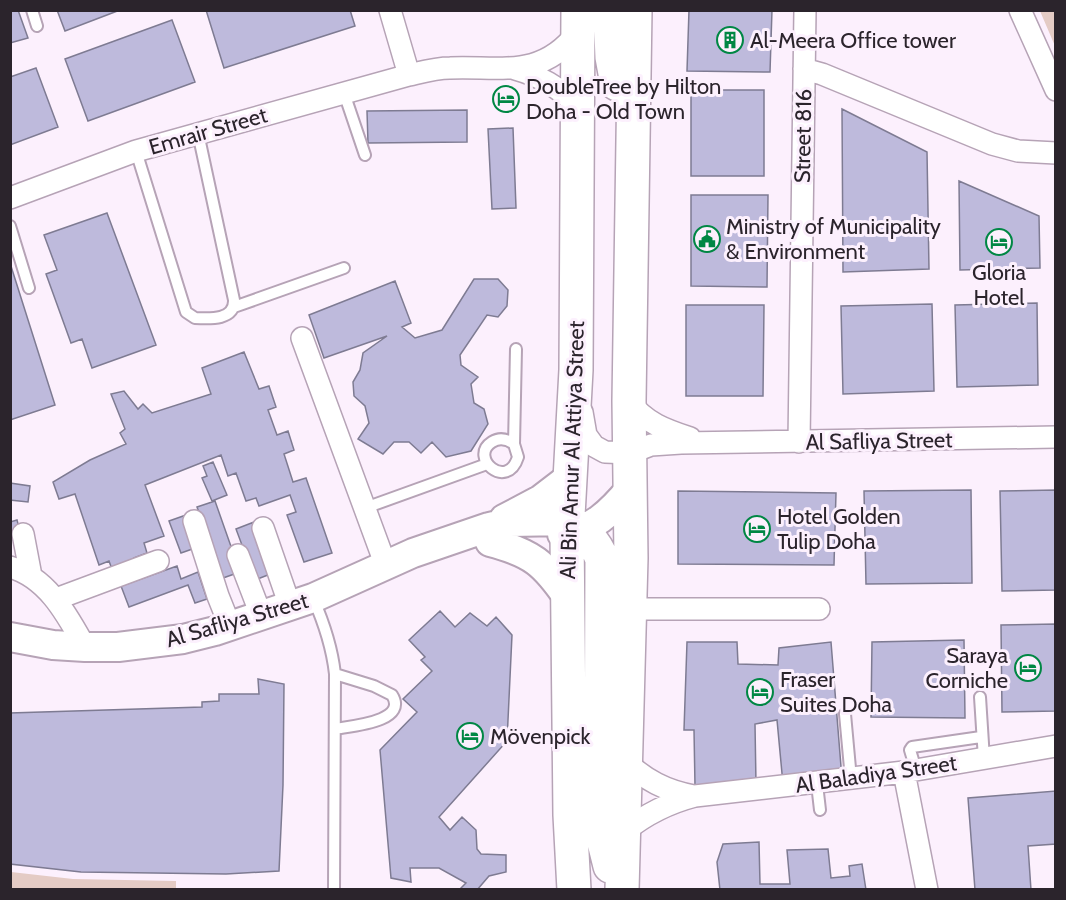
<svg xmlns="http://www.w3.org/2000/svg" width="1066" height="900" font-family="Cabin,sans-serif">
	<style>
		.green { fill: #e4cbc5 }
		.building { fill: #bebadc; stroke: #7e7b92; stroke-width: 1.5 }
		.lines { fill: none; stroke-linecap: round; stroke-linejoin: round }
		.lane-casing { stroke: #b6a3b6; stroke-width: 14 }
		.street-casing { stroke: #b6a3b6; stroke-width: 24 }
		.secondary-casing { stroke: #b6a3b6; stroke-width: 32 }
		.primary-casing { stroke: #b6a3b6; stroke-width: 36 }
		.lane { stroke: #fff; stroke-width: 10 }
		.street { stroke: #fff; stroke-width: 21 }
		.secondary { stroke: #fff; stroke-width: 28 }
		.primary { stroke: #fff; stroke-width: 33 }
		.labels { text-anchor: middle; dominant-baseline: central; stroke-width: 6; stroke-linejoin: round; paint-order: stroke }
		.poi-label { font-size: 22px; fill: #2b242c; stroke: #fcf0fd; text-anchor: start }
		.street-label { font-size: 22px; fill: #2b242c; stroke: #fcf0fd }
	</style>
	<rect width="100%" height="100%" fill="#fcf0fd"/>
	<path class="green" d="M1040 11H1055V46Z
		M11 872 73 879 176 881V889H11Z"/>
	<path class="building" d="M10 10H18L28 38 10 43Z
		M57 10H120L65 31Z
		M206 10H350L355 26 224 68Z
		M689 10H772L770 72 687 71Z
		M172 20 195 82 88 121 65 59Z
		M36 68 58 127 10 145V77Z
		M691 90H764V176H691Z
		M842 109 927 152 929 269 843 272Z
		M467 110V142L368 143 367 111Z
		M513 128 516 208 492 209 488 129Z
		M959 181 1039 216 1040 268 960 270Z
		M691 195H768L767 287 691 286Z
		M107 213 156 345 92 368 82 339 71 343 46 274 57 270 44 235Z
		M10 263 55 405 10 420Z
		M474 279H498L508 290 507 306 498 317 487 315 460 355 461 365 478 377 471 384 474 403 484 409 488 424 471 451 446 457 432 442 421 453 409 442H394L383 454 358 439 369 423 365 406 354 396 353 382 360 370 363 353 387 336 324 358 309 315 395 281 411 323 402 327 415 338 442 330Z
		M1037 303 1038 385 957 387 955 305Z
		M932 304 934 391 843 394 841 306Z
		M686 305H764L763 396H686Z
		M244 352 259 389 269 386 276 407 268 410 277 435 288 431 294 450 284 454 293 482 306 478 332 553 304 562 287 515 296 512 290 495 259 506 256 498 246 501 236 473 228 476 221 455 145 485 164 536 144 543 147 553 134 558 136 564 113 572 109 561 99 565 75 494 59 499 53 482 90 460 126 444 120 433 125 429 111 394 124 391 138 409 143 404 152 413 211 394 202 368Z
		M213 462 227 495 212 501 202 478 207 476 203 466Z
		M10 483 30 486 28 502 10 500Z
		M971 490 972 583 866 584 864 491Z
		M1056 490V590L1002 591 1000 491Z
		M678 491 836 493 834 565 678 564Z
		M215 501 240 572 223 578 197 507Z
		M186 515 198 547 181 553 169 521Z
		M17 520 21 536 10 538V522Z
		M254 522 273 573 255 580 236 529Z
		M177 566 181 579 198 572 207 599 195 603 188 585 129 607 121 586Z
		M440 611 455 627 470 613 487 626 496 617 512 635 507 741 439 817 450 830 462 817 476 830 477 849 481 854 506 855V872L489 876 477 890H463L461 888 466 883 439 868H410L411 882 391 878 380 750 417 712 403 699 432 671 421 660 425 657 409 640Z
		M1056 624V711L1002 712 1001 625Z
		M964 640 965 718 871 717 872 642Z
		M687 642H737L738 664 778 665 779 648 831 642 842 779 783 784 777 720 755 724 756 784 695 786 694 730H684Z
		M258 679 284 684 283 785 279 871 226 874 81 872 10 864V713L202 707V702L219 701V694H259Z
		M1056 791V844L1028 846 1031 890H975L968 798Z
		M759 842 760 884H790L787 850 828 849 831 878 850 876 849 866 862 864 866 890H720L717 862 723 844Z"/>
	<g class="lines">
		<defs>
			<path id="lane" d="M32 10 37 26
				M344 93 365 155
				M136 151 186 312 195 318C211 319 235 320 234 300L198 133
				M10 226 29 288
				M234 307 344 268
				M514 444C507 439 500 437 492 442 468 457 507 492 518 457L514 444 516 349
				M365 508 487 464
				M313 598C324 623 332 647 335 674L334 890
				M980 697 984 759
				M845 714 851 779
				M335 729C350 726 409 722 392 695L374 686 335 674
				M916 770 910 750 912 747 981 737
				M817 784 820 810"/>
			<path id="street" d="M390 10 409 75
				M1020 10 1056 90
				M515 69C540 76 558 87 577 105
				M804 69 822 74 992 144 1018 151 1056 153
				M10 198 136 151 409 75C422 72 436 68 450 68 502 66 541 79 577 33
				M302 338 386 566
				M629 401C645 423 666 430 690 438
				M582 412 586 435 594 446 605 452 630 453 651 445 681 443 1056 437
				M799 442 805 10
				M194 521 218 596 230 626
				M263 528 290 606
				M23 534 31 576
				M238 555 261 615
				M10 567C48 578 67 615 85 647
				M56 599 158 561
				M629 609H819
				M624 760C645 780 666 791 694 796
				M904 772 927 890
				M625 831C646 814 668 803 695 796L904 772 1056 746"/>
			<path id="secondary" d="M504 519 540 500 570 477
				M562 534C591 532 612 511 630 489
				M490 542C532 553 544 563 568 598
				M10 637 53 645 85 647H118L183 639 215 631 313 598 413 553 489 527 510 522 568 521"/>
			<path id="primary" d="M610 10 612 57 617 84
				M568 521C583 529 596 543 602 559L601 818 603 838 610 866
				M574 890 570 815 567 534 576 370 578 10
				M622 890 631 558 629 401 635 10"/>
		</defs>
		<use href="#lane" class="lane-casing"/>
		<use href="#street" class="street-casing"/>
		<use href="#secondary" class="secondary-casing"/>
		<use href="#primary" class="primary-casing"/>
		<use href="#lane" class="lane"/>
		<use href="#street" class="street"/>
		<use href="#secondary" class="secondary"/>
		<use href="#primary" class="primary"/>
	</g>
	<defs>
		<symbol id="building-ring" viewBox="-11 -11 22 22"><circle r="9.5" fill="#fcf0fd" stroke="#008744" stroke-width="1.5"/><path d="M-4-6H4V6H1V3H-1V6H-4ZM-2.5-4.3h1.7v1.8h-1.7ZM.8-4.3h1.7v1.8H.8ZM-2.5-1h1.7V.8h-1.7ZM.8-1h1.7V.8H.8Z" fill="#008744"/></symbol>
		<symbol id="hotel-ring" viewBox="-11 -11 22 22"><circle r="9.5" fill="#fcf0fd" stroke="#008744" stroke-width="1.5"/><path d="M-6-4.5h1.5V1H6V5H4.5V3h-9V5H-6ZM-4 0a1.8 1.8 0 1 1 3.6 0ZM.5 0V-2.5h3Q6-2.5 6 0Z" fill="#008744"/></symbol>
		<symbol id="civic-ring" viewBox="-11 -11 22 22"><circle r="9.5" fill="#fcf0fd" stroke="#008744" stroke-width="1.5"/><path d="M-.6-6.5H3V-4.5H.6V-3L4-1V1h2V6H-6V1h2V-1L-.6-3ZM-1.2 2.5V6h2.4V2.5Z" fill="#008744"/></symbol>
	</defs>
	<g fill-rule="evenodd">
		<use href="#building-ring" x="715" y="25" width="30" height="30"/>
		<use href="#hotel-ring" x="491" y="84" width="30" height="30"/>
		<use href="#civic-ring" x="692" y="224" width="30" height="30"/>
		<use href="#hotel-ring" x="984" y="227" width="30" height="30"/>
		<use href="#hotel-ring" x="742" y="514" width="30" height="30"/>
		<use href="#hotel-ring" x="1013" y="653" width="30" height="30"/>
		<use href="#hotel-ring" x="745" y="677" width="30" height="30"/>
		<use href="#hotel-ring" x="455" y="721" width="30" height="30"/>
	</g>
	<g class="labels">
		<g class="poi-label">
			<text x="750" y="40">Al-Meera Office tower</text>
			<text x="526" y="86">DoubleTree by Hilton<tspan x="526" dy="25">Doha - Old Town</tspan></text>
			<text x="726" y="226">Ministry of Municipality<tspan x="726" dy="25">&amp; Environment</tspan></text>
			<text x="999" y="272" text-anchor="middle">Gloria<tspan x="999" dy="25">Hotel</tspan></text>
			<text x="777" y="516">Hotel Golden<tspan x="777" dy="25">Tulip Doha</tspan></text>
			<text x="1008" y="655" text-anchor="end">Saraya<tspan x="1008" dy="25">Corniche</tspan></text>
			<text x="780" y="679">Fraser<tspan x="780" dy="25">Suites Doha</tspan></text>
			<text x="490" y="736">Mövenpick</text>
		</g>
		<g class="street-label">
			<text transform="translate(208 131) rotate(-16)">Emrair Street</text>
			<text transform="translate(803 136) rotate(-89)">Street 816</text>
			<text transform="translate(879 441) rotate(-1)">Al Safliya Street</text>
			<text transform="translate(572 450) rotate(-88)">Ali Bin Amur Al Attiya Street</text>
			<text transform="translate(237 620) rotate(-16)">Al Safliya Street</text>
			<text transform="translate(876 774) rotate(-8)">Al Baladiya Street</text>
		</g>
	</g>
	<rect width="1066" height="900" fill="none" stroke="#2b242c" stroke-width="24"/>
</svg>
